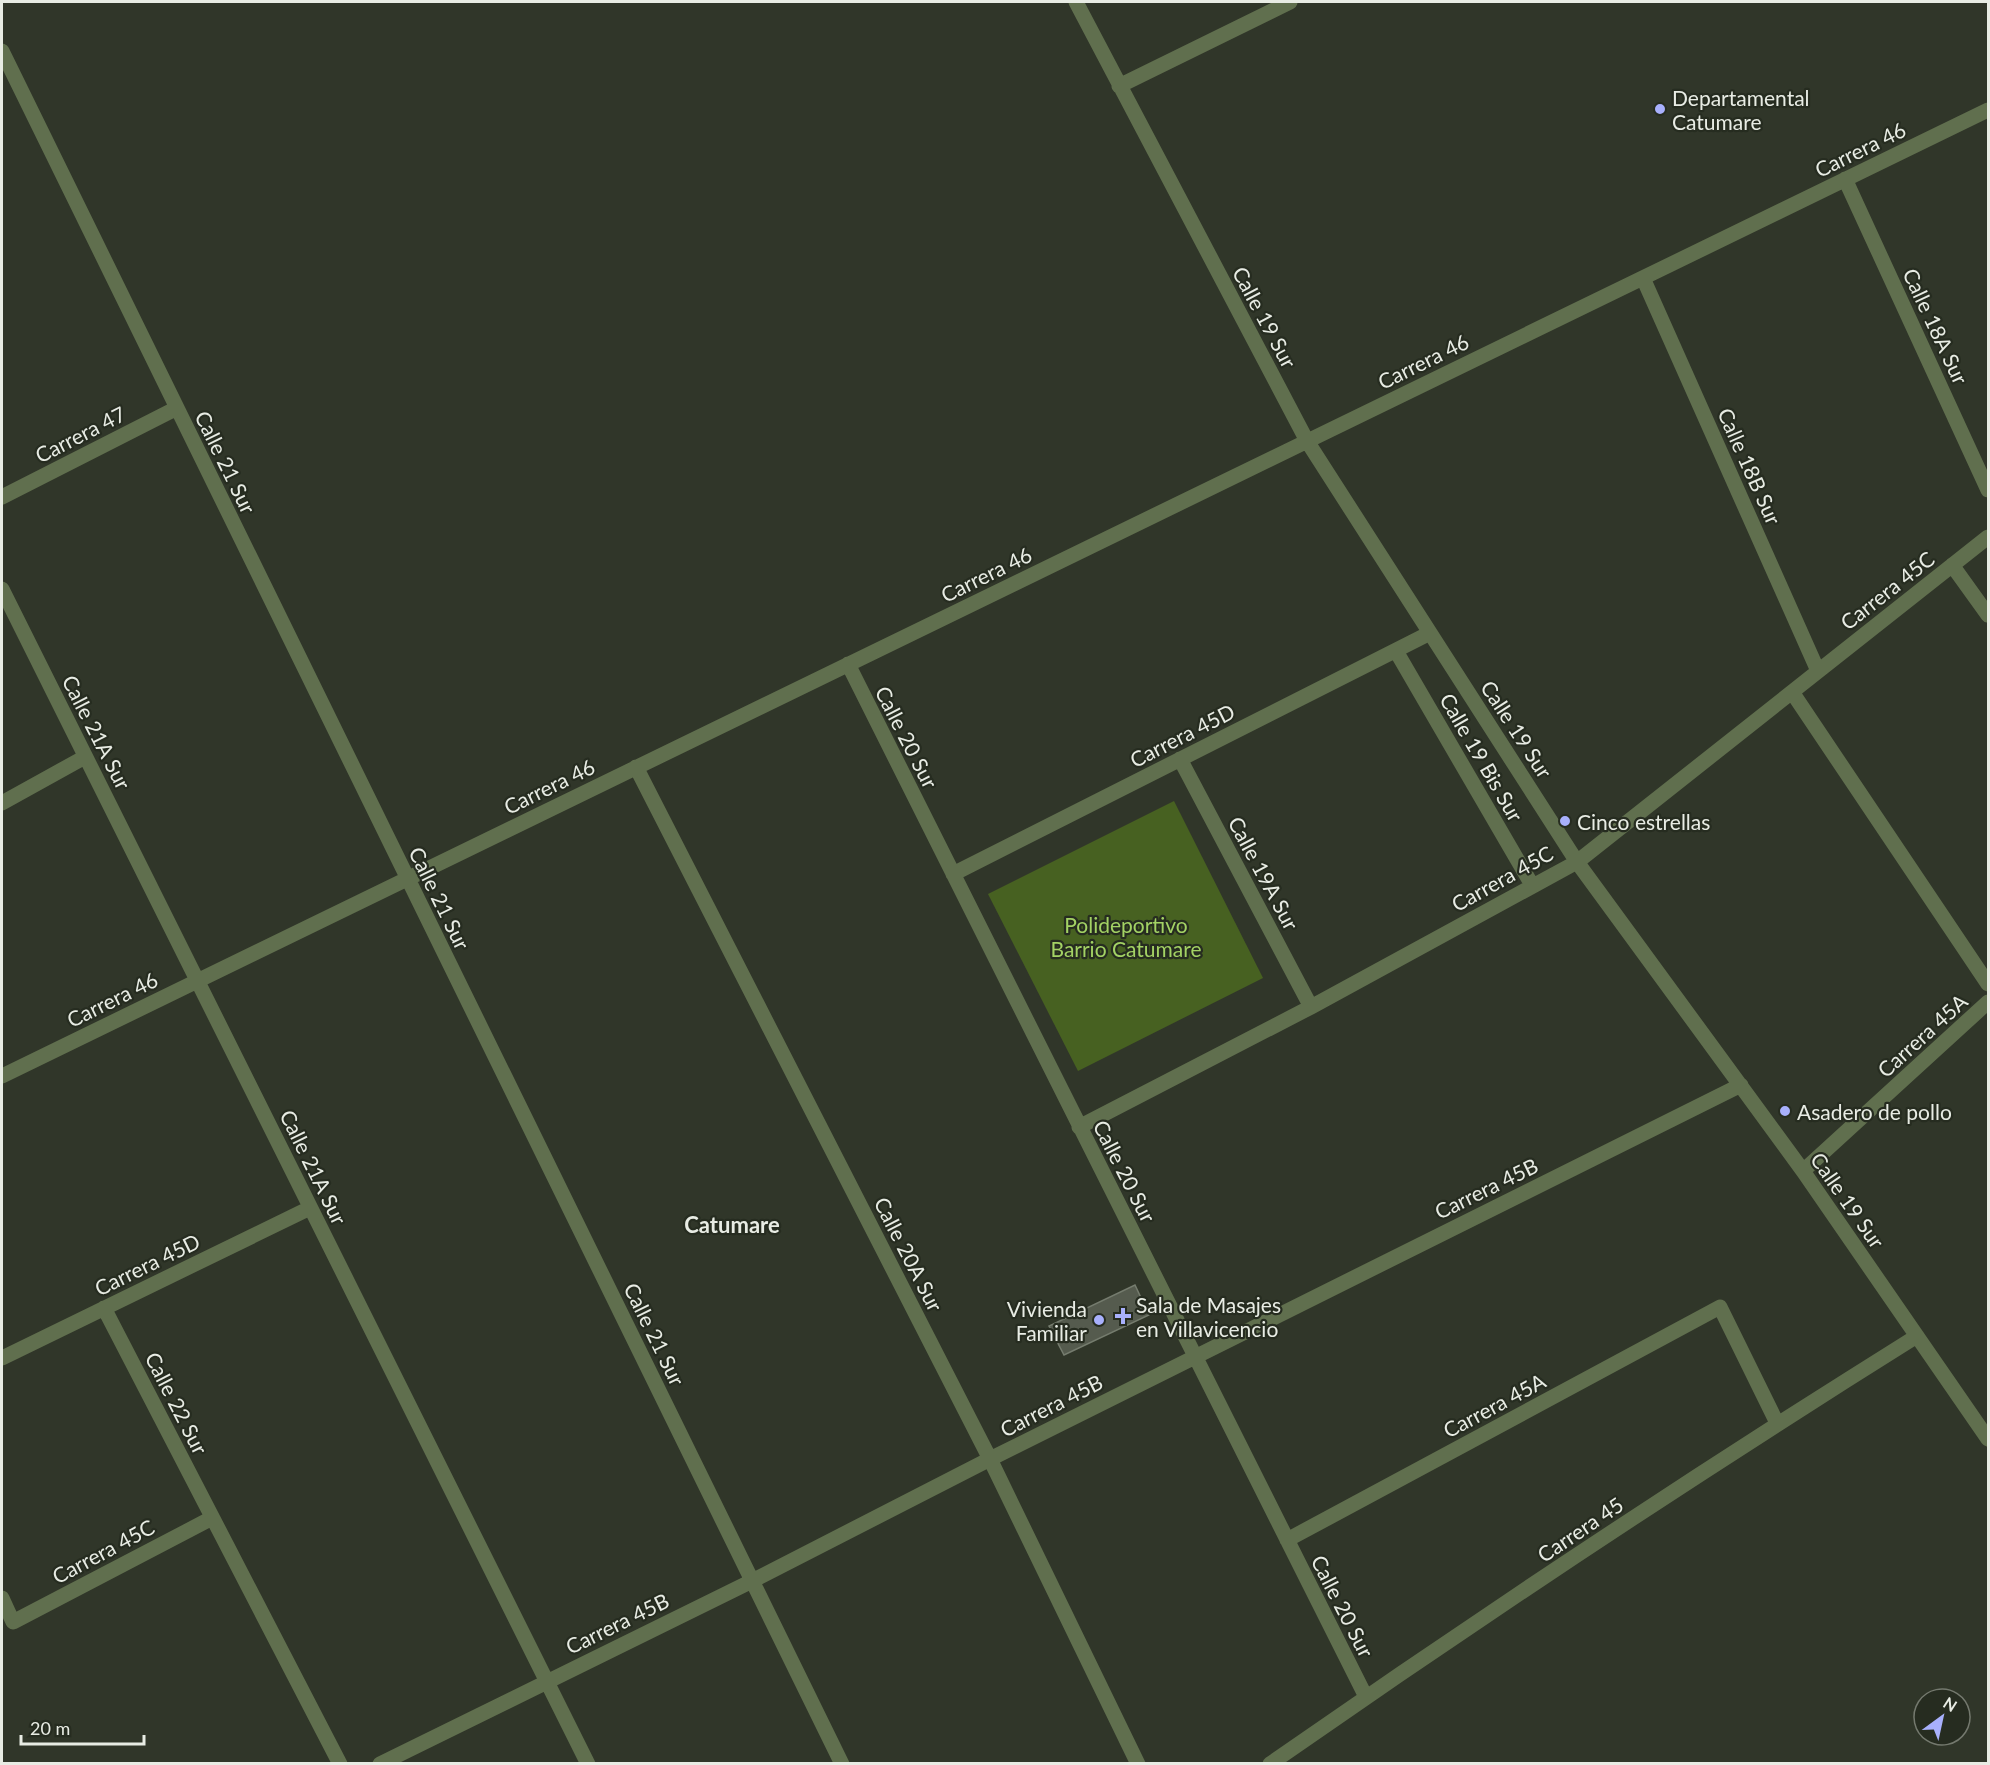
<svg xmlns="http://www.w3.org/2000/svg" width="1990" height="1765" font-family="Lato,sans-serif">
	<style>
		.green { fill: #476121 }
		.building { fill: #555b4e; stroke: #757c6e; stroke-width: 1.5 }
		.lines { fill: none; stroke-linecap: round; stroke-linejoin: round }
		.minor { stroke: #606f4e; stroke-width: 15 }
		.poi-dot { fill: #a8b0fc; stroke: #262c20; stroke-width: 2 }
		.labels { text-anchor: middle; dominant-baseline: central; stroke-width: 4.5; stroke-linejoin: round; paint-order: stroke }
		.poi-label { font-size: 21px; fill: #e8ece4; stroke: #262c20; text-anchor: start }
		.street-label { font-size: 21px; fill: #e8ece4; stroke: #262c20 }
		.park-label { font-size: 21px; fill: #a3d264; stroke: #262c20 }
		.neighbourhood-label { font-size: 22px; font-weight: bold; fill: #e8ece4; stroke: #262c20 }
	</style>
	<rect width="100%" height="100%" fill="#303629"/>
	<path class="green" d="M1174 801 1263 978 1078 1071 988 894Z"/>
	<path class="building" d="M1135 1285 1149 1315 1064 1355 1049 1326Z"/>
	<g class="lines">
		<path class="minor" d="M1076 2 1307 441 1577 862 1803 1171 1988 1439
			M2 51 842 1764
			M1119 86 1290 2
			M1845 179 1988 490
			M1643 278 1818 671
			M2 497 177 408
			M1952 565 1988 615
			M2 589 588 1764
			M1396 651 1532 885
			M848 664 1366 1697
			M1792 692 1988 984
			M1180 759 1311 1007
			M636 767 990 1459 1138 1764
			M2 803 85 757
			M953 874 1430 633
			M2 1076 1988 110
			M1079 1127 1311 1007 1577 862 1988 537
			M1803 1171 1988 1002
			M104 1308 340 1764
			M2 1358 310 1208
			M1287 1540 1720 1307 1777 1423
			M2 1598 13 1622 212 1518
			M380 1764 752 1581 990 1459 1741 1085
			M1270 1764C1482 1616 1698 1473 1917 1336"/>
	</g>
	<g class="poi-dot">
		<circle cx="1660" cy="109" r="6"/>
		<circle cx="1565" cy="821" r="6"/>
		<circle cx="1785" cy="1111" r="6"/>
		<path d="M1120 1307h6v6h6v6h-6v6h-6v-6h-6v-6h6z"/>
		<circle cx="1099" cy="1320" r="6"/>
	</g>
	<g class="labels">
		<g class="poi-label">
			<text x="1672" y="97">Departamental<tspan x="1672" dy="24">Catumare</tspan></text>
			<text x="1577" y="821">Cinco estrellas</text>
			<text x="1797" y="1111">Asadero de pollo</text>
			<text x="1136" y="1304">Sala de Masajes<tspan x="1136" dy="24">en Villavicencio</tspan></text>
			<text x="1087" y="1308" text-anchor="end">Vivienda<tspan x="1087" dy="24">Familiar</tspan></text>
		</g>
		<g class="street-label">
			<text transform="translate(1860 149) rotate(-26)">Carrera 46</text>
			<text transform="translate(1265 317) rotate(62)">Calle 19 Sur</text>
			<text transform="translate(1936 326) rotate(65)">Calle 18A Sur</text>
			<text transform="translate(1423 361) rotate(-26)">Carrera 46</text>
			<text transform="translate(80 434) rotate(-27)">Carrera 47</text>
			<text transform="translate(226 462) rotate(64)">Calle 21 Sur</text>
			<text transform="translate(1750 466) rotate(66)">Calle 18B Sur</text>
			<text transform="translate(986 574) rotate(-26)">Carrera 46</text>
			<text transform="translate(1887 590) rotate(-38)">Carrera 45C</text>
			<text transform="translate(1517 729) rotate(57)">Calle 19 Sur</text>
			<text transform="translate(97 732) rotate(63)">Calle 21A Sur</text>
			<text transform="translate(1182 735) rotate(-27)">Carrera 45D</text>
			<text transform="translate(907 737) rotate(63)">Calle 20 Sur</text>
			<text transform="translate(1482 757) rotate(60)">Calle 19 Bis Sur</text>
			<text transform="translate(549 786) rotate(-26)">Carrera 46</text>
			<text transform="translate(1264 873) rotate(62)">Calle 19A Sur</text>
			<text transform="translate(1502 878) rotate(-29)">Carrera 45C</text>
			<text transform="translate(440 898) rotate(64)">Calle 21 Sur</text>
			<text transform="translate(112 999) rotate(-26)">Carrera 46</text>
			<text transform="translate(1922 1035) rotate(-42)">Carrera 45A</text>
			<text transform="translate(314 1167) rotate(64)">Calle 21A Sur</text>
			<text transform="translate(1125 1171) rotate(63)">Calle 20 Sur</text>
			<text transform="translate(1486 1188) rotate(-26)">Carrera 45B</text>
			<text transform="translate(1848 1200) rotate(55)">Calle 19 Sur</text>
			<text transform="translate(909 1254) rotate(63)">Calle 20A Sur</text>
			<text transform="translate(147 1264) rotate(-26)">Carrera 45D</text>
			<text transform="translate(655 1334) rotate(64)">Calle 21 Sur</text>
			<text transform="translate(177 1403) rotate(63)">Calle 22 Sur</text>
			<text transform="translate(1051 1405) rotate(-27)">Carrera 45B</text>
			<text transform="translate(1494 1405) rotate(-28)">Carrera 45A</text>
			<text transform="translate(1580 1529) rotate(-34)">Carrera 45</text>
			<text transform="translate(103 1551) rotate(-28)">Carrera 45C</text>
			<text transform="translate(1343 1606) rotate(63)">Calle 20 Sur</text>
			<text transform="translate(617 1623) rotate(-26)">Carrera 45B</text>
		</g>
		<g class="park-label">
			<text x="1126" y="924">Polideportivo<tspan x="1126" dy="24">Barrio Catumare</tspan></text>
		</g>
		<g class="neighbourhood-label">
			<text x="732" y="1224">Catumare</text>
		</g>
	</g>
	<rect width="1990" height="1765" fill="none" stroke="#e8ece4" stroke-width="6"/>
	<g transform="translate(1942 1717) rotate(33)"><circle r="28" fill="#262c20" stroke="#74796e" stroke-width="1.5"/>
	<path d="M0-4.5L10 22L0 15L-10 22Z" fill="#a8b0fc"/>
	<text y="-9" font-size="16" font-weight="bold" text-anchor="middle" fill="#e8ece4">N</text>
	</g>
	<path d="M21 1735v9h123v-9" fill="none" stroke="#e8ece4" stroke-width="3"/>
	<text x="30" y="1735" font-size="18" fill="#e8ece4" stroke="#262c20" stroke-width="4.5" paint-order="stroke">20 m</text>
</svg>
